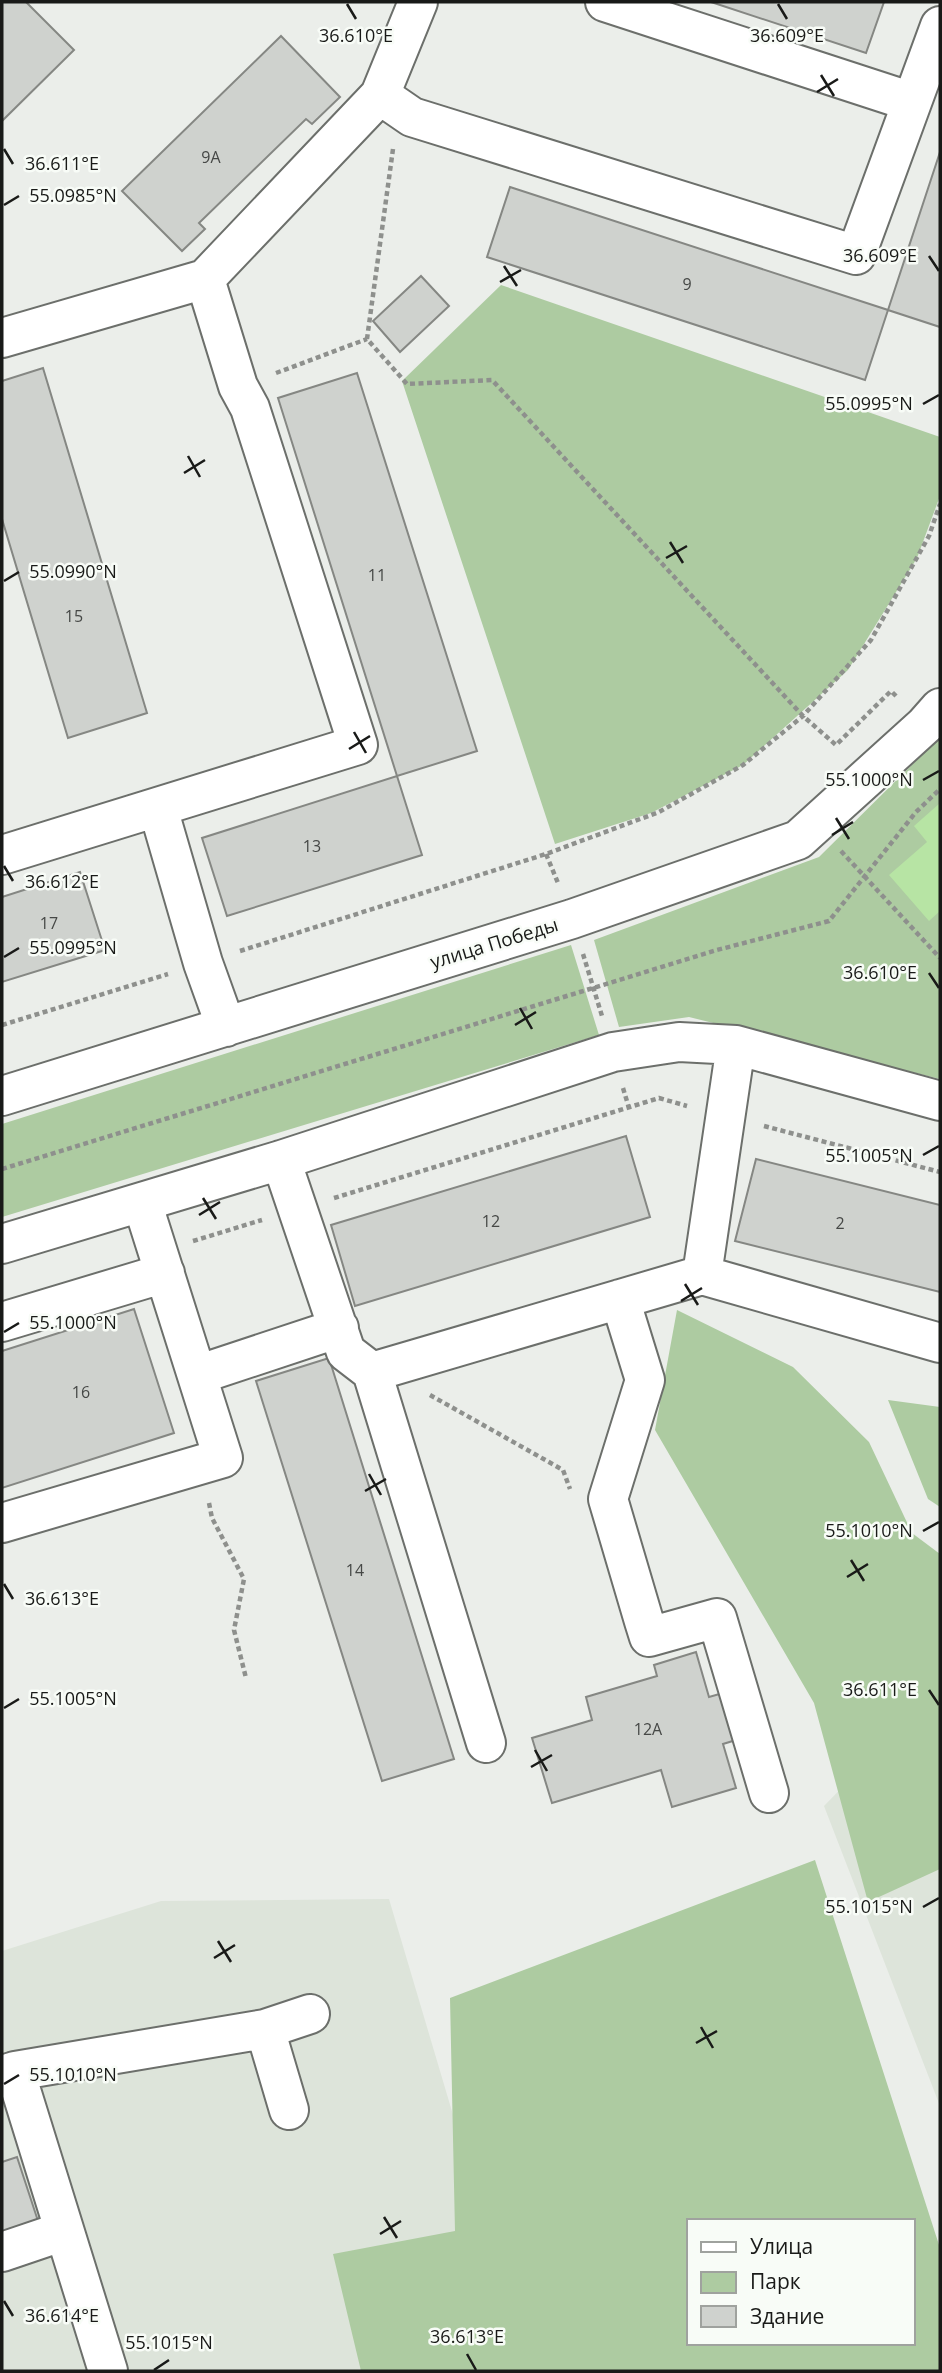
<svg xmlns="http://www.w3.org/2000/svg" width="942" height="2373" font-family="'Open Sans',sans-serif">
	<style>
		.built { fill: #dde4da }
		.green { fill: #adcba1; fill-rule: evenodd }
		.water { fill: #b7e4a4 }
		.building { fill: #cfd2ce; stroke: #858783; stroke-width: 2 }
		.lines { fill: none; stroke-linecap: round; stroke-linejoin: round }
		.minor-casing { stroke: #6c6f6b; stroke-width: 42 }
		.path { stroke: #8e908d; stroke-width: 4.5; stroke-dasharray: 5 3.5; stroke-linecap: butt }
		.minor { stroke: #fff; stroke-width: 38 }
		.ticks { fill: none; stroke: #191a18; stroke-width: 2.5 }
		.labels { text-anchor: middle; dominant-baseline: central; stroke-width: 5; stroke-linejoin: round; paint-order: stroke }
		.number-label { font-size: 16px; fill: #464846 }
		.street-label { font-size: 19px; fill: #191a18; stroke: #f8fcf7 }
		.ticks-label { font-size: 18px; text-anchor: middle; fill: #191a18; stroke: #f8fcf7; stroke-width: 5; stroke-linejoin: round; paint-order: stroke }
	</style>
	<rect width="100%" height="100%" fill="#ebeeea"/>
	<path class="built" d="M940 1687V2106L824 1806Z
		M389 1899 529 2371H2V1951L161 1901Z"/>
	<path class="green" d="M501 285 940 437V496L917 558 848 670 743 765 651 813 555 844 402 381Z
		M940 737V1079L689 1017 619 1027 594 940 819 857Z
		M571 945 599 1035 2 1217V1124Z
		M677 1310 793 1367 869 1442 912 1533 940 1554V1869L868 1902 814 1703 655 1430Z
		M888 1400 940 1407V1507L928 1499Z
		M815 1860 940 2248V2371H361L333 2254 455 2231 450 1998ZM688 2221H912V2343H688Z"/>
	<path class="water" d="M940 803V911L929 921 889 875 927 842 914 826Z"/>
	<path class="building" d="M2 2H26L74 50 2 121Z
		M711 2H884L866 53Z
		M281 36 340 97 312 124 306 119 199 223 205 229 182 251 122 191Z
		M940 152V327L888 310Z
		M510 187 888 310 865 380 487 257Z
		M421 276 449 306 400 352 373 321Z
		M43 368 147 713 68 738 2 519V381Z
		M357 373 477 751 397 776 278 398Z
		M397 776 422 855 227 916 202 838Z
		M80 872 105 950 2 982V897Z
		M626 1136 650 1217 355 1306 331 1225Z
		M756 1159 940 1205V1292L735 1241Z
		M134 1309 174 1433 2 1488V1351Z
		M329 1358 454 1759 382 1781 256 1381Z
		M696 1652 709 1697 723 1693 736 1740 723 1744 736 1788 672 1807 661 1770 552 1803 532 1738 592 1720 586 1697 657 1676 654 1665Z
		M17 2157 39 2224 2 2236V2162Z"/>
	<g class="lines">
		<defs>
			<path id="minor" d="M605 2 912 102
				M380 95 412 117 856 255 940 26
				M2 338 205 279 380 95 418 2
				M158 808 203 963 226 1027
				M2 855 358 745 250 408 238 386 205 279
				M2 1096 572 919 798 840 925 725 940 708
				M281 1160 346 1352 372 1372
				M2 1244 281 1160 613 1052 679 1042 736 1045 940 1101
				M702 1275 736 1045
				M620 1299 645 1380 608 1499 644 1621 649 1637 717 1618 769 1793
				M2 1322 165 1273
				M197 1375 339 1328
				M2 1523 223 1458 142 1202
				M486 1743 372 1372 702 1275 940 1343
				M265 2029 289 2110
				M15 2071 265 2029 310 2014
				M2 2075 15 2071 108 2371
				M2 2252 64 2231"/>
		</defs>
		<use href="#minor" class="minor-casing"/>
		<path class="path" d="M393 149 367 339 407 384 492 380 803 716 836 745 891 691 897 697
			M276 373 367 339
			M841 851 940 958
			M546 854 558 883
			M240 951 546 854 659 812 743 765 803 716 871 640 929 536 940 504
			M583 954 602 1016
			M2 1025 168 974
			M623 1088 629 1108
			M764 1126 940 1172
			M2 1169 717 950 829 921 916 812 940 789
			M334 1198 659 1098 687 1106
			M193 1241 262 1220
			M430 1395 563 1470 570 1489
			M209 1503 212 1518 244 1579 234 1630 246 1678"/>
		<use href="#minor" class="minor"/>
	</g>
	<path class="ticks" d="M347 4 356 19M778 4 787 19M821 75 834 96M817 92 838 79M4 149 13 164M4 205 19 196M929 256 939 271M504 266 517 286M500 282 521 270M923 404 939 395M188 456 200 477M184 473 205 460M670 542 683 563M666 558 687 546M4 581 19 572M354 732 366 753M349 749 370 736M923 780 939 771M836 818 849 839M832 835 853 822M4 866 13 881M4 957 19 948M929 973 939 988M520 1008 532 1029M515 1025 536 1012M923 1155 939 1146M203 1198 216 1219M199 1215 220 1202M685 1284 698 1305M681 1301 702 1288M4 1332 19 1323M369 1474 381 1495M365 1491 386 1479M923 1531 939 1522M851 1560 864 1581M847 1577 868 1564M4 1584 13 1599M929 1690 939 1705M4 1708 19 1699M535 1750 547 1771M531 1767 552 1755M923 1907 939 1898M218 1941 231 1962M214 1958 235 1945M701 2027 713 2048M696 2043 717 2031M4 2084 19 2075M384 2217 397 2238M380 2234 401 2221M4 2301 13 2316M467 2354 476 2370M154 2370 169 2360"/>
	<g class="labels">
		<g class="number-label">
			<text x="211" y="157">9А</text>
			<text x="687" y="284">9</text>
			<text x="377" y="575">11</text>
			<text x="74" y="616">15</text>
			<text x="312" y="846">13</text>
			<text x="49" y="923">17</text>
			<text x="491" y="1221">12</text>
			<text x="840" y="1223">2</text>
			<text x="81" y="1392">16</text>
			<text x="355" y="1570">14</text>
			<text x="648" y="1729">12А</text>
		</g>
		<g class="street-label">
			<text transform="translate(494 943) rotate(-17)">улица Победы</text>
		</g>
	</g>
	<g class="ticks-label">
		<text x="787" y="42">36.609°E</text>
		<text x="356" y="42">36.610°E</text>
		<text x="62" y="170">36.611°E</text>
		<text x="73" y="202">55.0985°N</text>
		<text x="880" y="262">36.609°E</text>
		<text x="869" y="410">55.0995°N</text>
		<text x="73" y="578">55.0990°N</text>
		<text x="869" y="786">55.1000°N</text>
		<text x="62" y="888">36.612°E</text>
		<text x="73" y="954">55.0995°N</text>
		<text x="880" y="979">36.610°E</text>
		<text x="869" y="1162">55.1005°N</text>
		<text x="73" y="1329">55.1000°N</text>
		<text x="869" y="1537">55.1010°N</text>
		<text x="62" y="1605">36.613°E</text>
		<text x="880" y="1696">36.611°E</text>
		<text x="73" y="1705">55.1005°N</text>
		<text x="869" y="1913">55.1015°N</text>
		<text x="73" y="2081">55.1010°N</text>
		<text x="62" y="2322">36.614°E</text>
		<text x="467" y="2343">36.613°E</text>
		<text x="169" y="2349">55.1015°N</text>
	</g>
	<rect width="942" height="2373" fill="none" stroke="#191a18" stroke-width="7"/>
	<rect x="687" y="2219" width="228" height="126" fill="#f8fcf7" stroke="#9fa29e" stroke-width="2"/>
	<rect x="701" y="2242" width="35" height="10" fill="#ffffff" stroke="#9fa29e" stroke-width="2"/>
	<text x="750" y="2254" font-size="21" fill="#191a18">Улица</text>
	<rect x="701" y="2272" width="35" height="21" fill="#adcba1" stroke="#9fa29e" stroke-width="2"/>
	<text x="750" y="2289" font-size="21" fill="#191a18">Парк</text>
	<rect x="701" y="2306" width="35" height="21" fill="#cfd2ce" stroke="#9fa29e" stroke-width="2"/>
	<text x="750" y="2324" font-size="21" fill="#191a18">Здание</text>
</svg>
